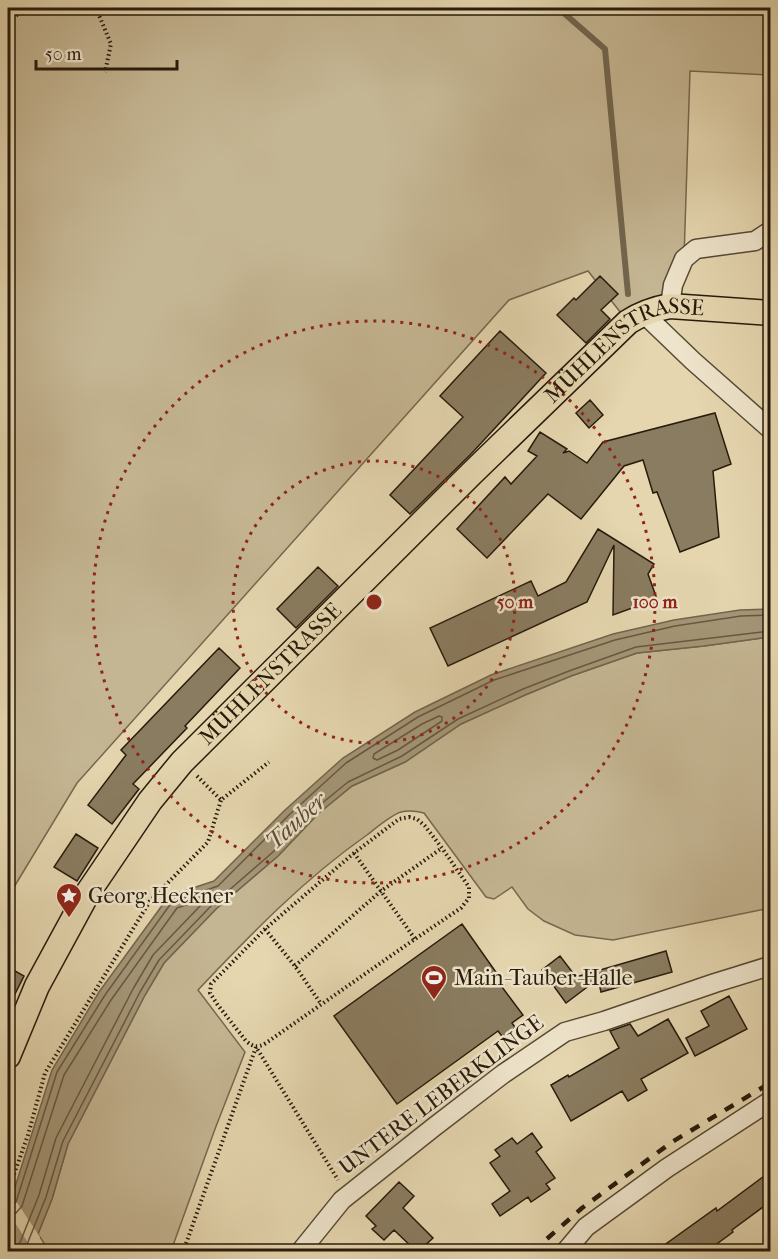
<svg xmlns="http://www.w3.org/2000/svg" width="778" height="1259" font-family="'IM FELL French Canon',serif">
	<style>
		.green { fill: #c5b693; stroke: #76684f; stroke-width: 1.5 }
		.water { fill: #a49677; stroke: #72654c; stroke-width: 1.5 }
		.pier { fill: #e5d6af }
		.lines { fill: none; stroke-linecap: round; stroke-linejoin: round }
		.shore { stroke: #665841; stroke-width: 1.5 }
		.stream { stroke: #72654c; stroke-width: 6 }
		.building { fill: #8a7c60; stroke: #271b0b; stroke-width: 1.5 }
		.minor-casing { stroke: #564a34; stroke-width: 21 }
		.major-casing { stroke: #271b0b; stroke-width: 27 }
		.path { stroke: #271b0b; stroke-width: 4; stroke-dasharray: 1.5 3; stroke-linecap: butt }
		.minor { stroke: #eee4cb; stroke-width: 18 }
		.major { stroke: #e5d6af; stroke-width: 24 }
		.rail { stroke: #271b0b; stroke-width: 4.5; stroke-dasharray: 10 10; stroke-linecap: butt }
		.ring { fill: none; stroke: #8f2418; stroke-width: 3; stroke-dasharray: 3 6 }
		.labels { text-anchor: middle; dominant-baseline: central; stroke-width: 5; stroke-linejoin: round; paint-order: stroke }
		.street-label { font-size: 22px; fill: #271b0b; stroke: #eee4cb }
		.poi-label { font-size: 22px; fill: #271b0b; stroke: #eee4cb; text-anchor: start }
		.water-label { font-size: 24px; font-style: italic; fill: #594c36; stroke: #eee4cb }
		.centre { fill: #8f2418; stroke: #eee4cb; stroke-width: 3 }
		.ring-label { font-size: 18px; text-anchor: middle; font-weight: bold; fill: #8f2418; stroke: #eee4cb; stroke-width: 5; stroke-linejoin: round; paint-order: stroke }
	</style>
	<rect width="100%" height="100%" fill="#e5d6af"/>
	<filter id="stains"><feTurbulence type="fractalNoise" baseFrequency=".00333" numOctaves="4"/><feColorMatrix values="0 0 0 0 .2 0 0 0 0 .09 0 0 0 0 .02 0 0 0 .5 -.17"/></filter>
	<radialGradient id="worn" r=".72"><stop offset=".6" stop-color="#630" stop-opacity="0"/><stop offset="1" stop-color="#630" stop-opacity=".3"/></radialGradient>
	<path class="green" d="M8 8H770V75L690 71 684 259 670 306 628 322 588 271 509 300 77 783 8 897Z
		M770 637V908L613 940 575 935 544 921 528 909 512 887 494 899 486 897 424 813C416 811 409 810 401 812 391 815 376 828 367 835 304 879 251 934 198 990L245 1052 215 1129 171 1251H49L38 1234 52 1199 68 1144 145 995 164 963 216 909 278 856 319 813 352 786 405 762 461 724 525 695 571 676 637 653 704 646Z"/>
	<path class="water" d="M770 609V637L704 646 637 653 571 676 525 695 461 724 405 762 352 786 319 813 278 856 216 909 164 963 145 995 68 1144 52 1199 31 1251 8 1252V1209L52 1070 99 992 169 896 214 881 285 810 343 758 415 712 491 675 613 634 674 620 740 610Z"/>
	<path class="pier" d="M10 1192 40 1237 34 1252 8 1212V1199Z"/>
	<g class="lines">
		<path class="shore" d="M439 716 442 717V721L398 750 377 760 373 758 374 754 422 724Z
			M8 1207 13 1206 16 1202 57 1072 105 995 172 902 218 886 290 814 346 763 418 717 494 680 615 640 675 626 741 616 770 615
			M8 1215 16 1213 22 1206 64 1075 111 1000 177 908 198 901H200L201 905 153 955 133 989 56 1138 39 1195 19 1245V1252
			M26 1252V1247L46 1197 63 1141 140 992 159 960 212 905 273 852 315 809 348 782 402 756 458 719 523 689 569 671 636 647 770 631"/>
		<path class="stream" d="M558 8 605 49 628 294"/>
	</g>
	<path class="building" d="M600 276 618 294 601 310 610 319 586 343 557 315 574 298 576 300Z
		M500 331 546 373 471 454 410 514 390 495 463 417 440 396Z
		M590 400 603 415 589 428 576 413Z
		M715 413 731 464 713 471 719 537 680 552 657 492 653 493 643 460 624 466 581 519 548 494 487 558 457 529 505 477 511 484 537 456 528 451 540 432 567 449 563 453 569 451 587 463 603 442Z
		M598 529 654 564 648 574 657 599 613 615 614 545 587 602 448 666 430 628 531 581 538 596 566 582Z
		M318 567 338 586 296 628 277 609Z
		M219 648 240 668 185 726 187 728 133 784 139 789 112 824 88 805 126 755 121 750Z
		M76 834 98 848 77 881 54 867Z
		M462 924 505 985 502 987 523 1015 512 1023 517 1030 504 1039 498 1031 397 1104 334 1016Z
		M666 951 672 972 601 992 598 979 566 1003 542 970 560 956 576 977Z
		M8 967 24 976 8 1008Z
		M729 996 747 1029 695 1056 686 1038 709 1026 701 1011Z
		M668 1019 688 1053 641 1079 647 1090 628 1101 622 1091 571 1121 551 1085 568 1075 569 1077 619 1048 610 1031 630 1024 638 1036Z
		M532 1133 542 1147 536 1152 555 1178 546 1184 550 1189 531 1202 528 1197 500 1216 492 1204 510 1191 490 1163 500 1156 495 1150 512 1138 517 1144Z
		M771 1171V1201L732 1230 733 1232 707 1251H656L716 1208 717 1211Z
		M399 1182 414 1196 403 1208 433 1238 419 1251H416L394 1230 384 1240 372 1229 376 1226 366 1216Z"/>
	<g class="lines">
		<defs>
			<path id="minor" d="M670 306 673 285 684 259 696 249 755 241 770 231
				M643 313 693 361 770 429
				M300 1252 342 1200 434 1127 503 1074 565 1032 604 1021 715 983 770 966
				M565 1252 586 1227 667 1168 770 1101"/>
			<g id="major">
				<path id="s1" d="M8 1056 37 986 87 894 150 801 182 762 472 473 628 322C642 313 654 309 670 306L770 313"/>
			</g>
		</defs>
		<use href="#minor" class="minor-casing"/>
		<use href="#major" class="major-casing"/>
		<path class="path" d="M96 8 111 44 105 72
			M8 19 33 8
			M197 776 221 800 269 762
			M409 817 417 819 425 826 442 848 469 887V898L461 908 415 939 266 1043C258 1048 253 1047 246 1041L217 1004 210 993 211 984 265 929 354 853 399 819Z
			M354 853 415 939
			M265 929 295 966 321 1004
			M295 966 381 891 442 848
			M8 1191 28 1135 45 1073 150 901 208 842 221 800
			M183 1252 256 1047 338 1180"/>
		<use href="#minor" class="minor"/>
		<use href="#major" class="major"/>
		<path class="rail" d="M532 1252 582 1208 672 1142 770 1083"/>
	</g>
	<g class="ring">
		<circle cx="374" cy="602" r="141"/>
		<circle cx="374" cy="602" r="281"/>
	</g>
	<defs>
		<symbol id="sight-pin" viewBox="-11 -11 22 30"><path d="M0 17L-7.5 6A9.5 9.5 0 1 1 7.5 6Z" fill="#8f2418" stroke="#eee4cb"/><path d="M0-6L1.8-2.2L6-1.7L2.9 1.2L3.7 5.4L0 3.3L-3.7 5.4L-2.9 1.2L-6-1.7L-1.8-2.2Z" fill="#fff"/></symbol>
		<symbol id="stadium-pin" viewBox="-11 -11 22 30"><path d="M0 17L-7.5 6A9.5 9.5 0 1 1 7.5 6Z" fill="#8f2418" stroke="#eee4cb"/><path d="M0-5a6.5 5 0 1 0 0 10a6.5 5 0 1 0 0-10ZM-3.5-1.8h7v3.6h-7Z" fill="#fff"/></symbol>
	</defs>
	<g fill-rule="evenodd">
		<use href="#sight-pin" x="54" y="881" width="30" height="40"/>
		<use href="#stadium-pin" x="419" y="963" width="30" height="40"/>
	</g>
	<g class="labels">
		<g class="street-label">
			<text stroke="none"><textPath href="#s1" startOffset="954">MÜHLENSTRASSE</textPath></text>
			<text stroke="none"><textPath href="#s1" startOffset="468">MÜHLENSTRASSE</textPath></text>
			<text transform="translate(441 1095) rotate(-37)">UNTERE LEBERKLINGE</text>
		</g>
		<g class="poi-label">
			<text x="88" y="896">Georg Heckner</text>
			<text x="454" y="978">Main-Tauber-Halle</text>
		</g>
		<g class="water-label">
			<text transform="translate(296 821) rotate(-42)">Tauber</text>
		</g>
	</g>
	<circle cx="374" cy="602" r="9" class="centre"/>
	<g class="ring-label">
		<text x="515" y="608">50 m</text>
		<text x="655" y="608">100 m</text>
	</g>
	<rect width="778" height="1259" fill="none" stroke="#e5d6af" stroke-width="30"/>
	<rect x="9" y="9" width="760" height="1241" fill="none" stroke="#271b0b" stroke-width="3"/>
	<rect x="15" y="15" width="748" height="1229" fill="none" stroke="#271b0b" stroke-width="1.5"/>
	<path d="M36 60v9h141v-9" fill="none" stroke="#271b0b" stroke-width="3"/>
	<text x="45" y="60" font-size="18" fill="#271b0b" stroke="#eee4cb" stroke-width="4.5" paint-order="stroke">50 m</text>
	<rect width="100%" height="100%" filter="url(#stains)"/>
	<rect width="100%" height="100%" fill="url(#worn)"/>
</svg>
